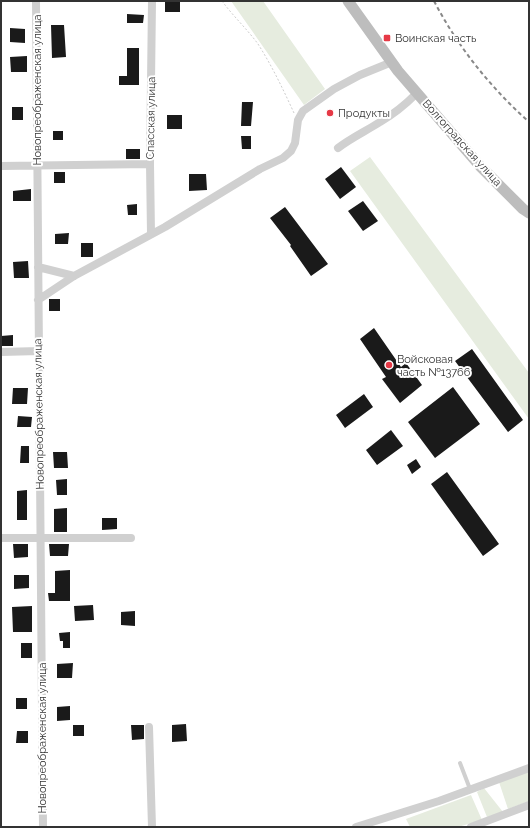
<svg xmlns="http://www.w3.org/2000/svg" width="530" height="828" font-family="Raleway,sans-serif">
	<style>
		.green { fill: #e6ecdf }
		.building { fill: #1a1a1a }
		.lines { fill: none; stroke-linecap: round; stroke-linejoin: round }
		.path { stroke: #cdcdcd; stroke-width: 1; stroke-dasharray: 2 2; stroke-linecap: butt }
		.lane { stroke: #d0d0d0; stroke-width: 4 }
		.street { stroke: #d0d0d0; stroke-width: 8 }
		.secondary { stroke: #bdbdbd; stroke-width: 11 }
		.rail { stroke: #888; stroke-width: 2; stroke-dasharray: 4 3; stroke-linecap: butt }
		.poi-dot { fill: #e63946; stroke: #fff; stroke-width: 1.5 }
		.labels { text-anchor: middle; dominant-baseline: central; stroke-width: 4; stroke-linejoin: round; paint-order: stroke }
		.poi-label { font-size: 11px; fill: #333; stroke: #fff; text-anchor: start }
		.street-label { font-size: 11px; fill: #333; stroke: #fff }
	</style>
	<rect width="100%" height="100%" fill="#fff"/>
	<path class="green" d="M231 1H263L325 89 304 105Z
		M370 157 529 373V419L350 171Z
		M529 771V801L508 809 499 782Z
		M484 788 503 812 487 817 477 792Z
		M471 795 482 820 458 827H410L406 819Z"/>
	<path class="building" d="M165 1H180V12H165Z
		M127 14 144 15 143 23H127Z
		M51 25H64L66 57 52 58Z
		M10 28 25 29V43L10 42Z
		M127 48H139V85H119V76H127Z
		M27 56V72H11L10 57Z
		M242 102H253L251 126H241Z
		M12 107H23V120H12Z
		M167 115H182V129H167Z
		M53 131H63V140H53Z
		M241 136H251V149H242Z
		M126 149H140V159H126Z
		M341 167 356 187 340 199 325 179Z
		M54 172H65V183H54Z
		M189 174H206L207 190 189 191Z
		M31 189V201H13V191Z
		M363 201 378 221 363 231 348 211Z
		M137 204V215H128L127 205Z
		M285 207 328 264 311 276 290 246 291 245 270 218Z
		M69 233 68 244H55V234Z
		M81 243H93V257H81Z
		M28 261 29 278H14L13 262Z
		M49 299H60V311H49Z
		M374 328 401 367 406 363 422 385 400 403 382 379 386 377 360 339Z
		M13 335V346H1V336Z
		M472 349 523 420 508 432 455 361Z
		M453 387 480 424 435 458 408 422Z
		M13 388H28L27 404H12Z
		M364 394 373 407 345 428 336 415Z
		M18 416 32 417 31 427H17Z
		M391 430 403 446 377 465 366 450Z
		M21 446H29V463H20Z
		M53 452H67L68 468H54Z
		M416 459 421 467 412 474 407 465Z
		M447 472 499 544 483 556 431 484Z
		M67 479V495H57L56 480Z
		M27 490V520H17V491Z
		M67 508V532H54V509Z
		M102 518H117V529L102 530Z
		M13 544H28V557L14 558Z
		M49 544H69L68 556H50Z
		M70 570V601H49L48 593H55V571Z
		M14 575H29V588L14 589Z
		M93 605 94 620 75 621 74 606Z
		M32 606V632H13L12 607Z
		M135 611V626L121 625V612Z
		M70 632V648H63V641H60L59 633Z
		M21 643H32V658H21Z
		M73 663 72 678H57V664Z
		M16 698H27V709H16Z
		M70 706V720L57 721V707Z
		M186 724 187 741 172 742V725Z
		M73 725H84V736H73Z
		M131 725H144V739L132 740Z
		M17 731H28V743H16Z"/>
	<g class="lines">
		<path class="path" d="M222 1C233 16 247 29 258 44 272 66 283 89 294 113"/>
		<path class="lane" d="M460 763 470 789"/>
		<path class="street" d="M36 1 43 827
			M338 148C351 138 366 131 380 122 394 114 406 104 417 93
			M1 166 150 164
			M151 234 150 164 152 1
			M38 267 74 276
			M38 300 74 276 165 227 260 169 283 158 291 151 295 143 298 120 303 111 334 89 360 75 392 62
			M1 352 39 351
			M1 538H131
			M149 727 152 827
			M356 827 439 801 529 768
			M471 827 529 805"/>
		<path class="secondary" d="M348 1 398 71 480 166 523 209 529 213"/>
		<path class="rail" d="M434 1C458 47 490 87 529 122"/>
	</g>
	<g class="poi-dot">
		<rect x="383" y="34" width="8" height="8" rx="2"/>
		<circle cx="330" cy="113" r="4"/>
		<circle cx="389" cy="365" r="4"/>
	</g>
	<g class="labels">
		<g class="poi-label">
			<text x="395" y="38">Воинская часть</text>
			<text x="338" y="113">Продукты</text>
			<text x="397" y="359">Войсковая<tspan x="397" dy="13">часть №13766</tspan></text>
		</g>
		<g class="street-label">
			<text transform="translate(37 90) rotate(-90)">Новопреображенская улица</text>
			<text transform="translate(151 118) rotate(-89)">Спасская улица</text>
			<text transform="translate(462 143) rotate(48)">Волгоградская улица</text>
			<text transform="translate(39 414) rotate(-91)">Новопреображенская улица</text>
			<text transform="translate(42 738) rotate(-90)">Новопреображенская улица</text>
		</g>
	</g>
	<rect width="530" height="828" fill="none" stroke="#333333" stroke-width="4"/>
</svg>
